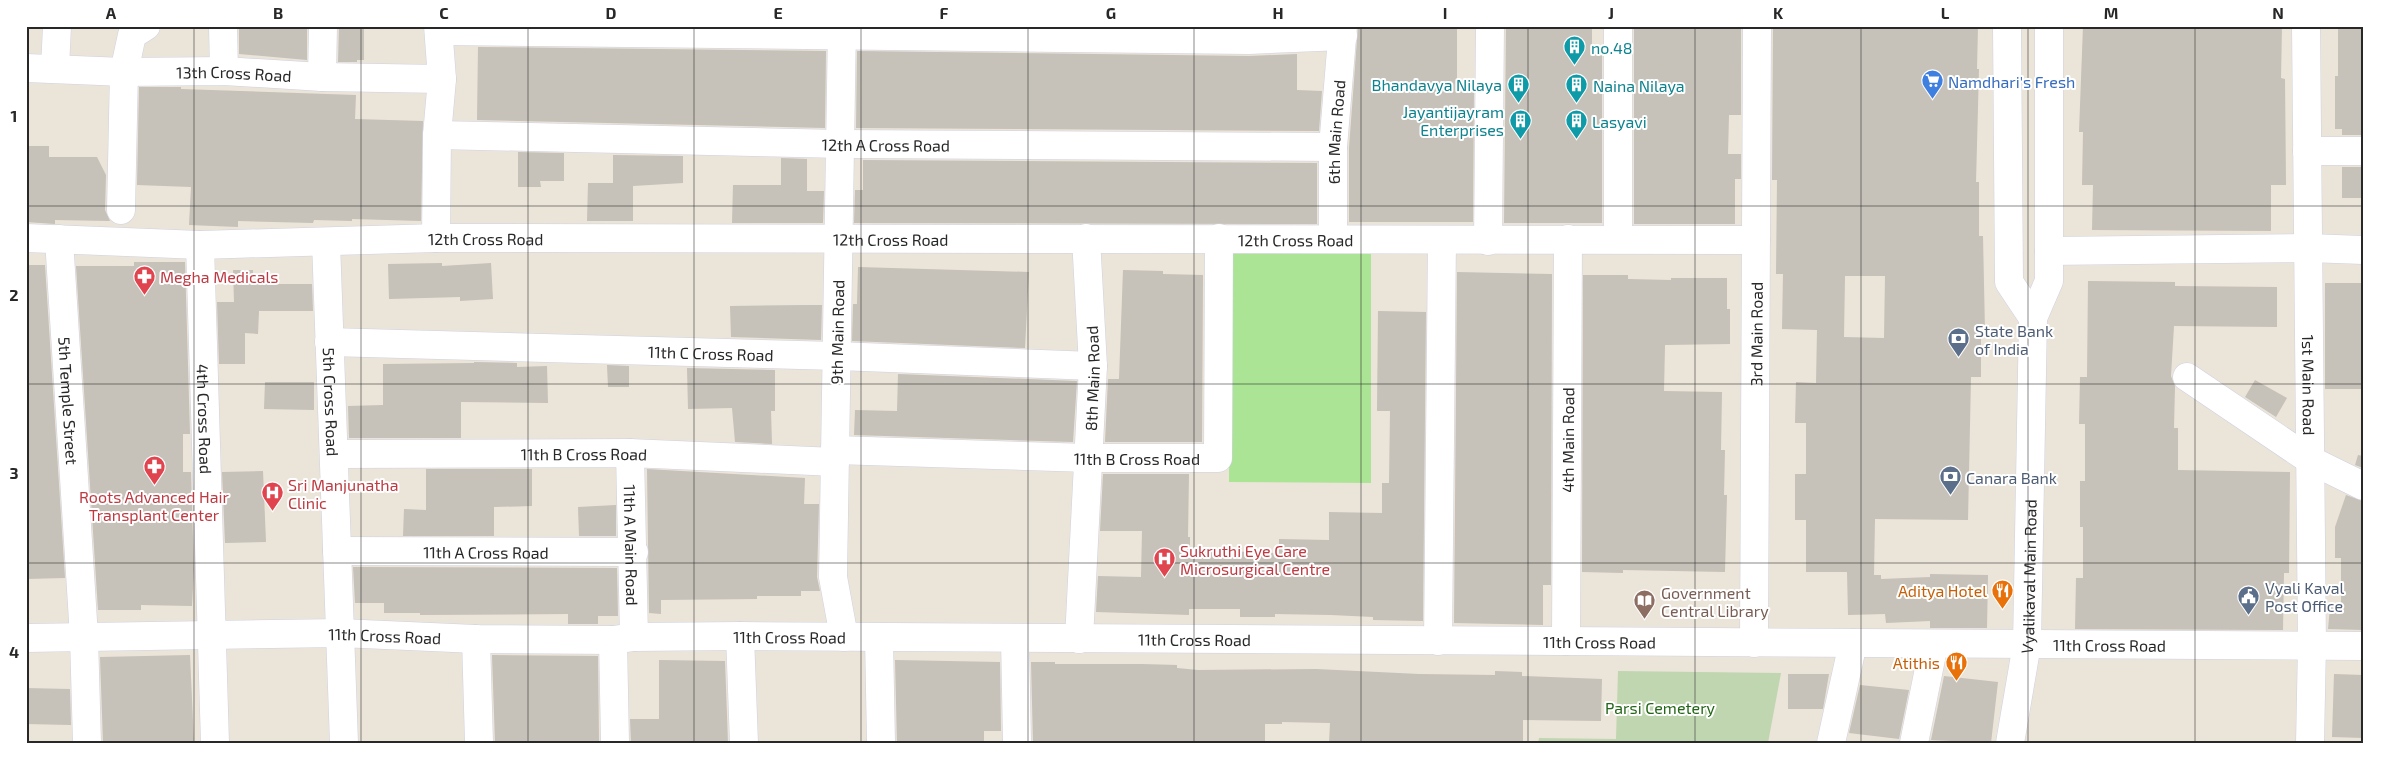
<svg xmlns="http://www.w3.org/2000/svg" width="2389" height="769" font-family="'Exo 2',sans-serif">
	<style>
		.green { fill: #abe494 }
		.cemetery { fill: #c0d6b0 }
		.building { fill: #c6c1b9; fill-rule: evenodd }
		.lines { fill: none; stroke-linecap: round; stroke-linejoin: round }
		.minor-casing { stroke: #cfd1e2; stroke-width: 29 }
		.minor { stroke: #fff; stroke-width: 28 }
		.grid { fill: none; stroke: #282828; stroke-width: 1; stroke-opacity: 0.55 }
		.labels { text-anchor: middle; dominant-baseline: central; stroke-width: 4; stroke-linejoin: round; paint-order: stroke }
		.culture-label { font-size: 16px; fill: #0d838f; stroke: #fff; text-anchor: start }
		.street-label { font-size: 16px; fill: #282828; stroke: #fff }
		.shop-label { font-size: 16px; fill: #366cbe; stroke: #fff; text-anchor: start }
		.health-label { font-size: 16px; fill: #be3a42; stroke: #fff; text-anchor: start }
		.service-label { font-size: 16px; fill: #4e5e75; stroke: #fff; text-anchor: start }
		.food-label { font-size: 16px; fill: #c56008; stroke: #fff; text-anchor: end }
		.education-label { font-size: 16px; fill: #785e54; stroke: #fff; text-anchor: start }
		.park-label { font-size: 16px; fill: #246617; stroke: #fff }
		.neatline { fill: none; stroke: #282828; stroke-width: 2 }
		.grid-label { font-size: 16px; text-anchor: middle; font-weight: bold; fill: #282828 }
	</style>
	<rect width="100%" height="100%" fill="#ebe4d9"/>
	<path class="green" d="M1230 247H1371V483L1229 482Z"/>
	<path class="cemetery" d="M1618 671 1781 673 1768 743H1538L1539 738 1616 739Z"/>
	<path class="building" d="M239 26H307V60L239 54Z
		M339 26H364V60H357V62H338Z
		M1358 26H1457V87H1474L1473 222H1349V148Z
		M1506 26H1592V51H1602V223H1504Z
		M1634 26H1741V115H1729L1728 154H1741V179H1735V224H1634Z
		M1871 26H1978L1977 69H1979L1976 182H1979V236H1983L1985 332H1981V377H1971L1968 520 1875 519 1874 575H1881V579L1930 577V574L1988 575 1987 628H1930V621L1886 623 1885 614 1848 615 1847 572H1806V520H1795V474H1806V423H1795L1796 382 1816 383 1817 330 1782 329 1783 274H1776L1777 180H1772L1773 27ZM1845 276H1885L1884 338 1844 337Z
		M2083 26H2282L2281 78 2285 79 2286 185H2271V231L2092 230 2093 185H2082L2083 132H2079Z
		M2338 27H2363V135H2342V129H2335V76H2338Z
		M478 47 826 51 825 128 477 120Z
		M857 51 1249 56 1297 54V90L1322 91 1319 131 856 128Z
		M139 87H181V89L356 95 355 119 423 121 421 221 352 219V221L314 220 313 223 238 221V227L189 225 191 187 137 185Z
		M26 146H49V157H97L106 175 105 210 110 221 55 220V224L26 222Z
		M518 152 564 153V181H540L541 187H518Z
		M613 155 683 156V183L633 186V221H587L588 183H613Z
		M781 158 807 159V191H824L823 223H732L733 185H781Z
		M863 160 1317 163V224L854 223 855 190H863Z
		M2342 167H2363V198H2342Z
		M134 262H185L190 434H183V472H191L194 570 192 606 141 605V610H98L76 266H134Z
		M442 263V266L491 263 493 299 460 301V297L389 299 388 264Z
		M26 265H45L65 578 26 579Z
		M858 267 1029 272 1025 348 852 341 853 304H857Z
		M233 270H253V284H312L313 311H259L258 334 245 333V364H219L217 302H234Z
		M1123 270 1163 271V274L1203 275 1202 442H1105L1108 379H1119Z
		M1457 272 1552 274 1551 585H1543V625L1454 623Z
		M1583 275H1628V279L1671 280V278H1727V309H1730V344L1665 345 1664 391 1722 392 1721 450H1725L1724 495H1727L1725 572 1623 570V573L1582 572Z
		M2088 281 2175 282V286L2277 287V327L2174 326 2171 376 2175 386 2174 428H2178V470L2290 472 2289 573H2284L2283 630 2075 629 2076 578H2083V527H2080V481H2085V424H2079L2080 377H2087Z
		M2325 283H2363V389H2325Z
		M805 305H822L821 340 731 337 730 306Z
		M1378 311 1426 312 1423 621 1373 620V617L1331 615 1275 614V617H1240V609H1189V615L1096 612 1098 576 1141 577 1142 531H1100L1103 474H1189L1188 537H1190V550L1279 553V539L1329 540V512L1382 513V483H1389L1390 411H1377Z
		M474 362 517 363V367L547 366 548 403 461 402V438H349L348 406 383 405V364L474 363Z
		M607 365 629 366V387H608Z
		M687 368 775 370V411H771L772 444 735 442 732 408 688 409Z
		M898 374 1077 381 1073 442 854 435 855 410 897 411Z
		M2255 380 2287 398 2276 417 2245 397Z
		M265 382H314V410L264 409Z
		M2358 455 2363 456V468L2355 465Z
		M426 469H532V506L494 507V536H403L404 509 426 510Z
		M647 469 805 478 804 504H819L817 577 820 591H801V596H757V599L661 600V614L649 613Z
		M263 471 266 542 225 543 222 472Z
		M2346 495 2363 501V630L2328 629 2330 607 2341 608V558H2335V527Z
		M616 505V536H579L578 507Z
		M353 567 617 568 618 616H598V624H568V614L420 615V613H384V603H355Z
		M190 655 194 743H103L100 657Z
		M492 655 598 656 599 743H495Z
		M659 660 725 661 728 743H631L630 719H659Z
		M895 660 1000 662 1001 731H984V743H897Z
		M1031 662H1055V664H1142L1177 665V668L1198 670 1316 669 1419 674 1495 675V671L1522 672V676L1602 679 1601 721 1523 720V743H1329L1330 723 1282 722V724H1265V743H1033Z
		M1788 674H1829L1823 709H1788Z
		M2334 674 2363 675V738L2332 737Z
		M1944 676 1998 682 1991 743 1931 740Z
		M1860 685 1909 690 1899 739 1849 733Z
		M26 688 70 689 71 725 26 724Z"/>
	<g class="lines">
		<defs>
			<g id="minor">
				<path d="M223 26 224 71"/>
				<path d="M842 26 833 577 844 637"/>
				<path d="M1618 26V239"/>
				<path d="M2007 26 2009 282 2033 318"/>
				<path id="s1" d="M2306 26 2312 645 2310 743"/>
				<path d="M439 31 1249 40 1343 36"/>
				<path id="s2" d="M26 68 124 72 224 71 322 77 442 79"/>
				<path d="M55 68 57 26"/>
				<path d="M322 77 323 26"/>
				<path id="s3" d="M437 135 841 144 1333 147"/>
				<path d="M2307 151H2363"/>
				<path d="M121 210 124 72 132 35 146 26"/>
				<path id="s4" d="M26 238 200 245 436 238 1756 240"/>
				<path d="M436 238 437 135 442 79 438 26"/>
				<path id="s5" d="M1333 238V147L1343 26"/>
				<path id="s6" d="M59 239 84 637 87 743"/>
				<path d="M1488 241 1490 26"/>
				<path id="s7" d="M326 242 344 743"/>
				<path id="s8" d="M200 245 215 743"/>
				<path d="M2049 251 2308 248 2363 250"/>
				<path id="s9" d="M329 342 837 356 1093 366"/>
				<path d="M2187 377 2310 460 2363 486"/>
				<path id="s10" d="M835 450 1088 458H1218L1219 238"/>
				<path id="s11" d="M630 453 634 637"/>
				<path id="s12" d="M334 454 630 453 835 462"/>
				<path id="s13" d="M337 551 634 552"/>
				<path d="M740 636 744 743"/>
				<path id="s14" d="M26 638 340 633 476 639 613 640 634 637 740 636 2363 646"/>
				<path d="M879 638 881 743"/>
				<path d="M476 639 479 743"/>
				<path d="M1015 639 1017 743"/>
				<path id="s15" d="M1079 639 1093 366 1086 238"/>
				<path d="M613 640 615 743"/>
				<path d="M1438 641 1442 240"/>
				<path id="s16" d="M1566 641 1568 239"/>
				<path id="s17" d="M1754 643 1757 26"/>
				<path d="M1831 743 1853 643"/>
				<path d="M1914 743 1934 644"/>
				<path id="s18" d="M2010 743 2027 644 2033 318 2049 281V26"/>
			</g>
		</defs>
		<use href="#minor" class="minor-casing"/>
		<use href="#minor" class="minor"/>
	</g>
	<path class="grid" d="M194 26V743M361 26V743M528 26V743M694 26V743M861 26V743M1028 26V743M1194 26V743M1361 26V743M1528 26V743M1695 26V743M1861 26V743M2028 26V743M2195 26V743M26 206H2363M26 384H2363M26 563H2363"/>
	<defs>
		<symbol id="building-pin" viewBox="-11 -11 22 30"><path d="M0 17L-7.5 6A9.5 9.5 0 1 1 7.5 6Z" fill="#0f9aa8" stroke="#fff"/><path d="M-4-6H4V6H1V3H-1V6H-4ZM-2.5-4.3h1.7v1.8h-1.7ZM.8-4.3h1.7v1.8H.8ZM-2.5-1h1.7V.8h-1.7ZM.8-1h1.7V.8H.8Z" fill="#fff"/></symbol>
		<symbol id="supermarket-pin" viewBox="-11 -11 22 30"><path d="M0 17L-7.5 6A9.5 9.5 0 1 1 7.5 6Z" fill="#3f7fe0" stroke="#fff"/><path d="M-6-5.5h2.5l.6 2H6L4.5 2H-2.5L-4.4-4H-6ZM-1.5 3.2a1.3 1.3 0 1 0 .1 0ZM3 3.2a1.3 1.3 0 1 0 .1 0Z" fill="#fff"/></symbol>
		<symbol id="pharmacy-pin" viewBox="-11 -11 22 30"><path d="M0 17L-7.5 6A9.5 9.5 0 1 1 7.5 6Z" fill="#e0444e" stroke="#fff"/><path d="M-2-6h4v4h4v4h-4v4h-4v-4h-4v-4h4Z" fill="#fff"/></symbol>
		<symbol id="bank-pin" viewBox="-11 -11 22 30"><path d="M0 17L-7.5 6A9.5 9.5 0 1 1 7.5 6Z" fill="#5c6f8a" stroke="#fff"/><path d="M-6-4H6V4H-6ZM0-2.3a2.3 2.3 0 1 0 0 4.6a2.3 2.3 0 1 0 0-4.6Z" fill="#fff"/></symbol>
		<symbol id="hospital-pin" viewBox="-11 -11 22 30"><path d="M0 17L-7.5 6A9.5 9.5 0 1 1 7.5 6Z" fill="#e0444e" stroke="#fff"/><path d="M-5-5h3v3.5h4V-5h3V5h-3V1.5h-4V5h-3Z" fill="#fff"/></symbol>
		<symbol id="restaurant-pin" viewBox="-11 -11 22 30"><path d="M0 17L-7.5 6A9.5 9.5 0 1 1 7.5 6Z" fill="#e8710a" stroke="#fff"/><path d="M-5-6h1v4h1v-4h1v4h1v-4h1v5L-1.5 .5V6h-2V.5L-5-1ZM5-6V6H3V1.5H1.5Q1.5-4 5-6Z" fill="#fff"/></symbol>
		<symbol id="civic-pin" viewBox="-11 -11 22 30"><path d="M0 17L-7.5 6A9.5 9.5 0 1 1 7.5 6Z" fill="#5c6f8a" stroke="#fff"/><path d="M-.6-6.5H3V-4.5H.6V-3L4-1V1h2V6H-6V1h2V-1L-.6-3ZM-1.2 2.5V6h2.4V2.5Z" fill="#fff"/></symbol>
		<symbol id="library-pin" viewBox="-11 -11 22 30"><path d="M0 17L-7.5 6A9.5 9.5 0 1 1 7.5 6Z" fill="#8d6e63" stroke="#fff"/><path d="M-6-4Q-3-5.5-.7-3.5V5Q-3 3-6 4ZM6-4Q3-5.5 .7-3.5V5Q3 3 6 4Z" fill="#fff"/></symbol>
	</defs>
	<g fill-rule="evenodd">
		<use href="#building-pin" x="1562" y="34" width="25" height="34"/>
		<use href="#supermarket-pin" x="1920" y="68" width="25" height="34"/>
		<use href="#building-pin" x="1506" y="72" width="25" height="34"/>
		<use href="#building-pin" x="1564" y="72" width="25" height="34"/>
		<use href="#building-pin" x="1508" y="108" width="25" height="34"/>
		<use href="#building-pin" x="1564" y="108" width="25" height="34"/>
		<use href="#pharmacy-pin" x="132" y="264" width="25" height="34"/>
		<use href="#bank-pin" x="1946" y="326" width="25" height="34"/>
		<use href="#pharmacy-pin" x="142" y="454" width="25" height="34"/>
		<use href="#bank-pin" x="1938" y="464" width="25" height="34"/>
		<use href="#hospital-pin" x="260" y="480" width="25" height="34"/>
		<use href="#hospital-pin" x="1152" y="546" width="25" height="34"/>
		<use href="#restaurant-pin" x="1990" y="578" width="25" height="34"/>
		<use href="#civic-pin" x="2236" y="584" width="25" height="34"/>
		<use href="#library-pin" x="1632" y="588" width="25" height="34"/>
		<use href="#restaurant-pin" x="1944" y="650" width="25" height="34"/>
	</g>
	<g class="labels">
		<g class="culture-label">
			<text x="1591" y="47">no.48</text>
			<text x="1502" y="84" text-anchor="end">Bhandavya Nilaya</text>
			<text x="1593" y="85">Naina Nilaya</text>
			<text x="1504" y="111" text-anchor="end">Jayantijayram<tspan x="1504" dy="18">Enterprises</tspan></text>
			<text x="1592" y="121">Lasyavi</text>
		</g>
		<g class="street-label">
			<text stroke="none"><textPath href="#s2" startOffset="208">13th Cross Road</textPath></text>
			<text stroke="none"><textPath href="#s5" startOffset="106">6th Main Road</textPath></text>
			<text stroke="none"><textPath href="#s3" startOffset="449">12th A Cross Road</textPath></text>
			<text stroke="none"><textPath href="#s4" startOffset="1270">12th Cross Road</textPath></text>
			<text stroke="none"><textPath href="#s4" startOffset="460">12th Cross Road</textPath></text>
			<text stroke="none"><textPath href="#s4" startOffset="865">12th Cross Road</textPath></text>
			<text transform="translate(837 332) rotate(-89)">9th Main Road</text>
			<text stroke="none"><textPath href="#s17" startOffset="309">3rd Main Road</textPath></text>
			<text stroke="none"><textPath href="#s9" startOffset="382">11th C Cross Road</textPath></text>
			<text stroke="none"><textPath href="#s15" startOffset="261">8th Main Road</textPath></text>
			<text stroke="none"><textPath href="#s1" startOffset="359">1st Main Road</textPath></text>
			<text stroke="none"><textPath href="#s6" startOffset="162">5th Temple Street</textPath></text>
			<text stroke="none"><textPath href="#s7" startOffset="160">5th Cross Road</textPath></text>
			<text stroke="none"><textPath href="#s8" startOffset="174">4th Cross Road</textPath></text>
			<text stroke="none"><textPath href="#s16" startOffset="201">4th Main Road</textPath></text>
			<text stroke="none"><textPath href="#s12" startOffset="250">11th B Cross Road</textPath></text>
			<text stroke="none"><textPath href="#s10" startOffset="302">11th B Cross Road</textPath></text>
			<text stroke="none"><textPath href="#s11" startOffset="92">11th A Main Road</textPath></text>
			<text stroke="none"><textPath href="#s13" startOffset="149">11th A Cross Road</textPath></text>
			<text stroke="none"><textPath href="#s18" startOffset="168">Vyalikaval Main Road</textPath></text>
			<text stroke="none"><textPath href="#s14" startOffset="359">11th Cross Road</textPath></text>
			<text stroke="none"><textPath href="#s14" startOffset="764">11th Cross Road</textPath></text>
			<text stroke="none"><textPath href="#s14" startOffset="1169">11th Cross Road</textPath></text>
			<text stroke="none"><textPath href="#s14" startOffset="1574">11th Cross Road</textPath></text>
			<text stroke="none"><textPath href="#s14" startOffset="2084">11th Cross Road</textPath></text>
		</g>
		<g class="shop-label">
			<text x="1948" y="81">Namdhari's Fresh</text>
		</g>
		<g class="health-label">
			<text x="160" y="276">Megha Medicals</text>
			<text x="288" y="484">Sri Manjunatha<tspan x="288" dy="18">Clinic</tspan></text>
			<text x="154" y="496" text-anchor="middle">Roots Advanced Hair<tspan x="154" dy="18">Transplant Center</tspan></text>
			<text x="1180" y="550">Sukruthi Eye Care<tspan x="1180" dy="18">Microsurgical Centre</tspan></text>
		</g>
		<g class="service-label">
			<text x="1975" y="330">State Bank<tspan x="1975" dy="18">of India</tspan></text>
			<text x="1966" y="477">Canara Bank</text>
			<text x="2265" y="587">Vyali Kaval<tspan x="2265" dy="18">Post Office</tspan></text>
		</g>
		<g class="food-label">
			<text x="1987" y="590">Aditya Hotel</text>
			<text x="1940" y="662">Atithis</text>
		</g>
		<g class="education-label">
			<text x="1661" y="592">Government<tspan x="1661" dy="18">Central Library</tspan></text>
		</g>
		<g class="park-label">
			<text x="1660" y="707">Parsi Cemetery</text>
		</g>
	</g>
	<rect width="2389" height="769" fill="none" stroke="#ffffff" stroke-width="55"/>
	<rect x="28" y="28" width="2334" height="714" class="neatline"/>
	<g class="grid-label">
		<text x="111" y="19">A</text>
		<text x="278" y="19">B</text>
		<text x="444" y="19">C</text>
		<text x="611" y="19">D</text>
		<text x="778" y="19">E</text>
		<text x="944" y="19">F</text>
		<text x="1111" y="19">G</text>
		<text x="1278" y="19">H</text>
		<text x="1445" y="19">I</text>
		<text x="1611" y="19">J</text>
		<text x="1778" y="19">K</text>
		<text x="1945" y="19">L</text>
		<text x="2111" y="19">M</text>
		<text x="2278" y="19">N</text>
		<text x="14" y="122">1</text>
		<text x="14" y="301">2</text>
		<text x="14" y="479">3</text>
		<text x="14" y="658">4</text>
	</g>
</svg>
